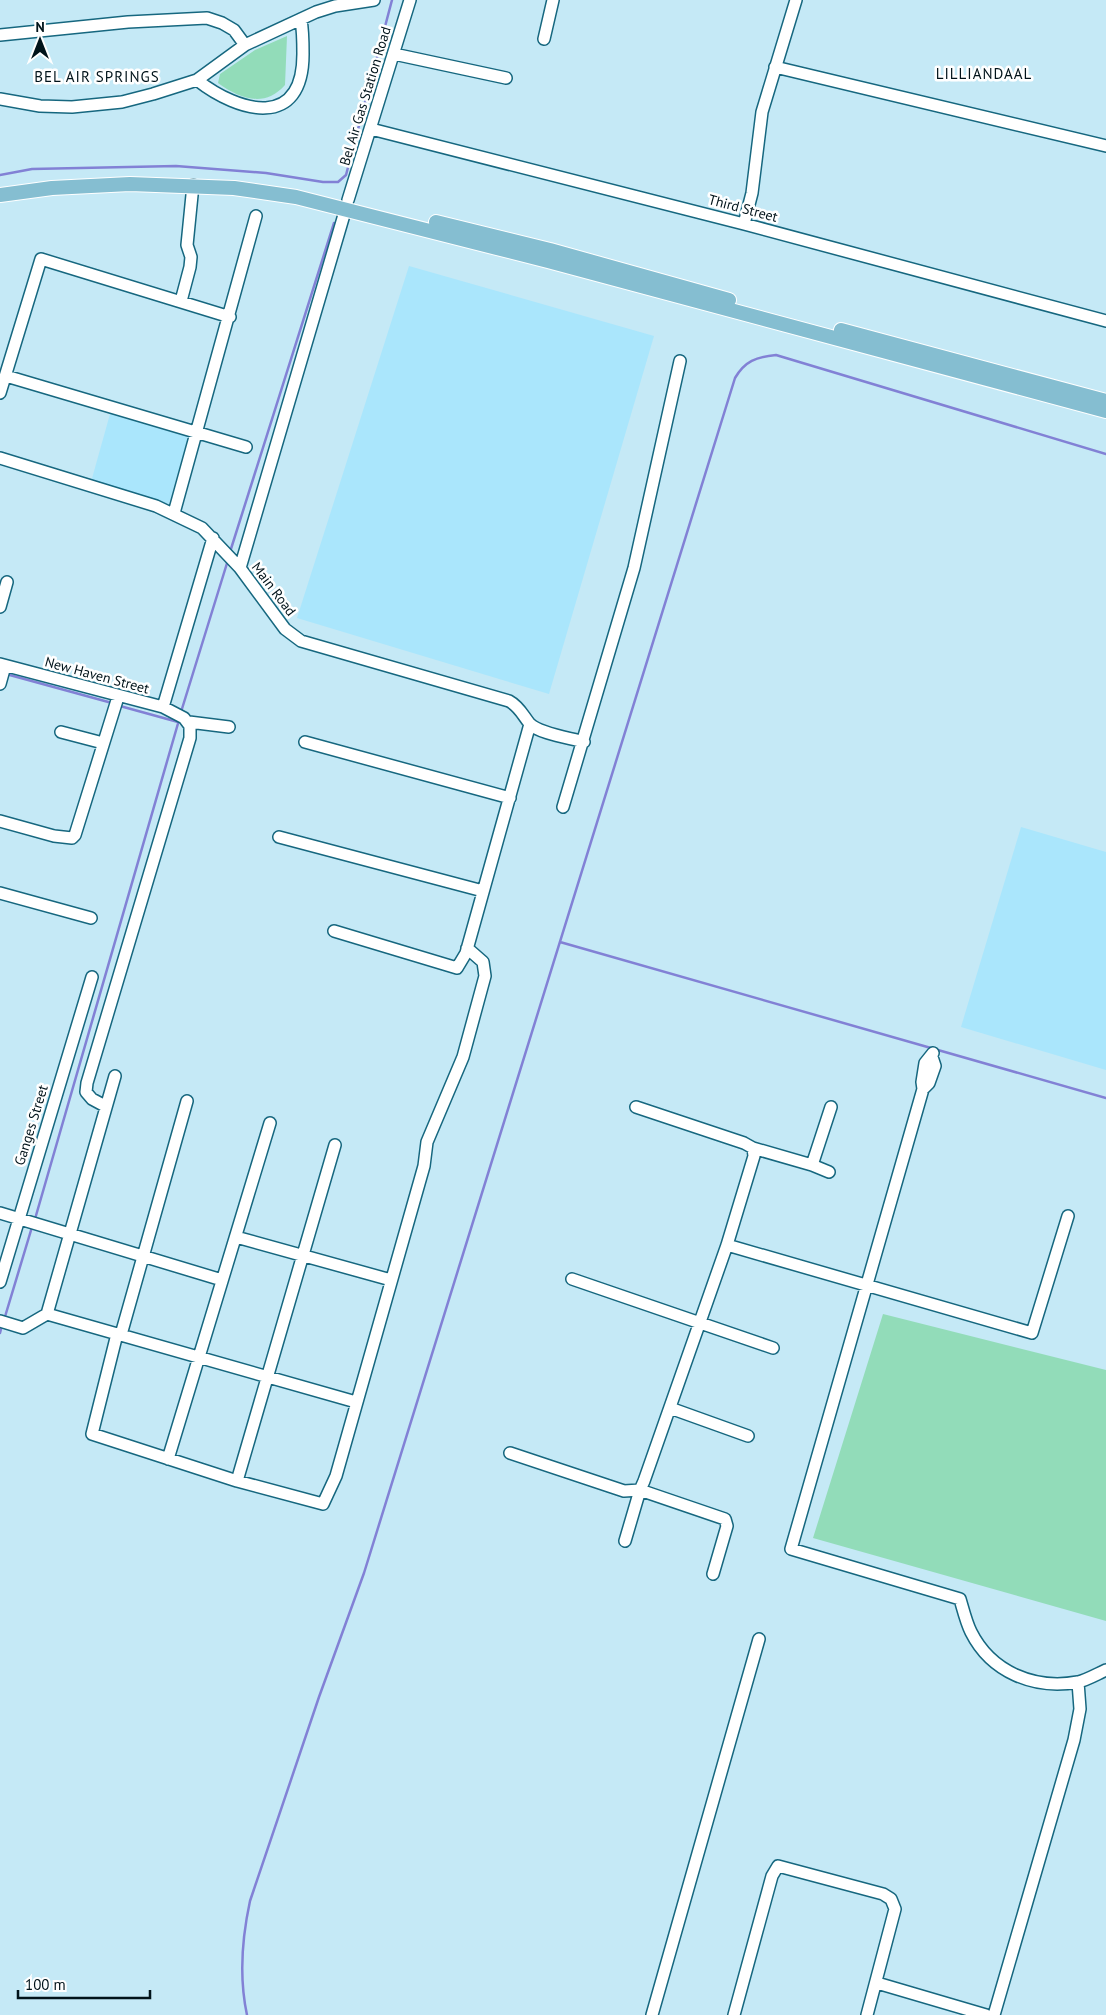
<svg xmlns="http://www.w3.org/2000/svg" width="1106" height="2015" font-family="'PT Sans',sans-serif">
	<style>
		.built { fill: #aae6fc }
		.green { fill: #92dcb9 }
		.lines { fill: none; stroke-linecap: round; stroke-linejoin: round }
		.stream { stroke: #8281d5; stroke-width: 2.5 }
		.minor-casing { stroke: #16677f; stroke-width: 14 }
		.major-casing { stroke: #fff; stroke-width: 16 }
		.minor { stroke: #fff; stroke-width: 11 }
		.major { stroke: #85bed1; stroke-width: 14 }
		.labels { text-anchor: middle; dominant-baseline: central; stroke-width: 5; stroke-linejoin: round; paint-order: stroke }
		.street-label { font-size: 14px; fill: #01131a; stroke: #fff }
		.neighbourhood-label { font-size: 15px; letter-spacing: 1px; fill: #01131a; stroke: #fff }
	</style>
	<rect width="100%" height="100%" fill="#c5e9f6"/>
	<path class="built" d="M409 266 654 336 549 694 297 618Z
		M110 414 188 437 169 504 91 482Z
		M1021 827 1106 852V1070L961 1027Z"/>
	<path class="green" d="M287 36 285 85C265 108 240 99 218 83L220 74 255 50Z
		M883 1314 1106 1370V1621L813 1538Z"/>
	<g class="lines">
		<path class="stream" d="M0 175 32 169 176 166 266 173 323 182H338L346 175 392 0
			M230 552 334 223
			M6 674 112 703
			M120 706 178 722
			M181 712 228 560
			M560 942 1106 1098
			M35 1219 179 720
			M4 1320 32 1227
			M0 1333 2 1325
			M247 2015C239 1978 242 1938 250 1901L319 1697 364 1573 735 378C745 361 756 357 776 355L1106 454"/>
		<defs>
			<path id="minor" d="M0 35 128 22 207 18 222 23 234 30 245 45
				M544 39 553 0
				M394 54 506 78
				M775 67 1106 146
				M197 80C239 113 303 130 303 54 303 42 303 31 301 20
				M0 99 40 106 72 107 122 102 153 94 197 80 245 45 316 12 335 6 374 0
				M371 129 744 224 1106 321
				M348 200 410 0
				M744 224 752 193 762 112 796 0
				M181 301 190 267 191 257 187 245 193 185
				M6 376 246 447
				M0 393 41 259 230 317
				M0 458 156 506 202 528 240 568 285 629 301 641 509 701C520 707 523 716 530 724 540 734 571 738 584 742
				M174 513 256 216
				M240 568 346 208
				M0 607 7 582
				M0 664 163 707 184 718 190 726V738L87 1083 86 1092 92 1099 105 1106
				M0 684 5 666
				M163 707 213 538
				M189 722 229 727
				M61 732 103 743
				M305 742 510 798
				M563 807 634 568 680 361
				M0 821 54 836 72 838 75 835 118 697
				M279 837 483 891
				M0 893 91 918
				M334 931 457 968 466 953 530 724
				M933 1053 925 1063 922 1082 923 1089 791 1549 960 1599C963 1609 966 1622 971 1632 991 1672 1034 1690 1078 1682 1087 1680 1097 1674 1106 1670
				M923 1089 929 1083 935 1066 932 1057
				M753 1148 812 1165 829 1172
				M812 1165 831 1107
				M0 1213 222 1280
				M236 1237 391 1280
				M727 1245 1032 1333 1068 1216
				M572 1279 773 1348
				M0 1282 92 977
				M47 1314 356 1402
				M0 1321 23 1328 47 1314 115 1076
				M117 1334 92 1434 237 1481 323 1504 336 1476 424 1166 427 1142 463 1057 485 976 483 962 467 948
				M119 1334 122 1331 187 1101
				M670 1408 748 1436
				M510 1453 624 1491 640 1490 644 1481 727 1245 754 1156 753 1148 744 1143 636 1107
				M168 1459 270 1123
				M237 1481 335 1145
				M625 1541 640 1490 725 1519 727 1526 713 1574
				M877 1983 986 2015
				M652 2015 759 1639
				M734 2015 772 1876 778 1866 883 1894 891 1899 895 1909 867 2015
				M994 2015 1074 1740 1080 1709 1078 1682"/>
			<path id="major" d="M0 195 52 188 130 184 234 188 296 197 548 261 1106 411
				M436 222 550 250 729 300
				M841 330 1106 401"/>
		</defs>
		<use href="#minor" class="minor-casing"/>
		<use href="#major" class="major-casing"/>
		<use href="#minor" class="minor"/>
		<use href="#major" class="major"/>
	</g>
	<g class="labels">
		<g class="street-label">
			<text transform="translate(365 96) rotate(-73)">Bel Air Gas Station Road</text>
			<text transform="translate(743 208) rotate(15)">Third Street</text>
			<text transform="translate(274 589) rotate(53)">Main Road</text>
			<text transform="translate(97 675) rotate(15)">New Haven Street</text>
			<text transform="translate(31 1125) rotate(-73)">Ganges Street</text>
		</g>
		<g class="neighbourhood-label">
			<text x="984" y="73">LILLIANDAAL</text>
			<text x="97" y="76">BEL AIR SPRINGS</text>
		</g>
	</g>
	<g transform="translate(40 40)" stroke="#ffffff" stroke-width="4" paint-order="stroke">
	<path d="M0-4L9 19L0 12L-9 19Z" fill="#01131a"/>
	<text y="-8" font-size="14" font-weight="bold" text-anchor="middle" fill="#01131a">N</text>
	</g>
	<path d="M18 1990v8h132v-8" fill="none" stroke="#01131a" stroke-width="2.5"/>
	<text x="25" y="1990" font-size="15" fill="#01131a" stroke="#ffffff" stroke-width="4" paint-order="stroke">100 m</text>
</svg>
